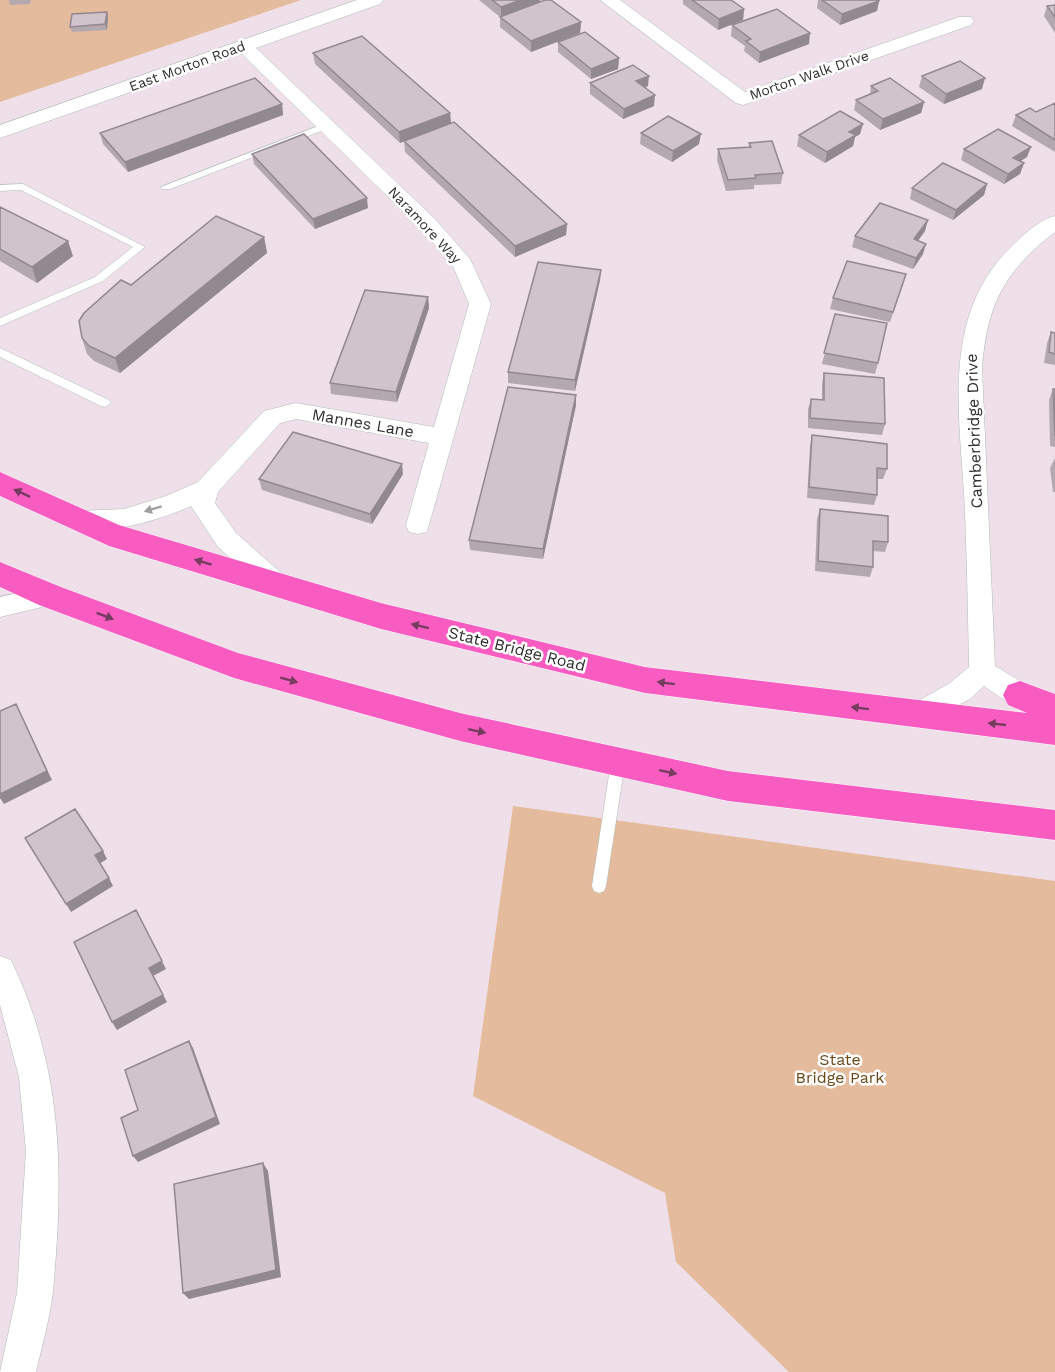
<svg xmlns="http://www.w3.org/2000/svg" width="1055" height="1372" font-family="'Work Sans',sans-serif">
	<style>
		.green { fill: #e4bb9c }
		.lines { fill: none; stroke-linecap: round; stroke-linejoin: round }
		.service-casing { stroke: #afbdb7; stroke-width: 1 }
		.minor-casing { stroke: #afbdb7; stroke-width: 1 }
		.trunk-casing { stroke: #fff; stroke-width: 1 }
		.service { fill: #fff; fill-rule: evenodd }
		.minor { fill: #fff; fill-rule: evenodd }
		.trunk { fill: #f85cc0; fill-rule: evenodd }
		.wall { fill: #b4a8af }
		.shaded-wall { fill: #92888f }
		.building { fill: #d1c3cc; stroke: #92888f; stroke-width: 1.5 }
		.oneway { fill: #743d60 }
		.oneway2 { fill: #a0a0a0 }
		.labels { text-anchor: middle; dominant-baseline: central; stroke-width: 5; stroke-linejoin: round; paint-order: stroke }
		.far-street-label { font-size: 14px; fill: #2d2d2d; stroke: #fff }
		.street-label { font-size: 16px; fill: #2d2d2d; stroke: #fff }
		.park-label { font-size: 16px; fill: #6c491a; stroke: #fff }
	</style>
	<rect width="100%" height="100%" fill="#eedfe9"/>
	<path class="green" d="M0 0H301L0 102Z
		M513 806 1055 881V1372H789L676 1262 665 1193 473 1096Z"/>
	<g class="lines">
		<defs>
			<path id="service" d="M326 123 329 124V128L170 189H162L161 187Z
				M23 184 145 247 103 281 0 326V318L95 277 133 247 21 190 0 191V185Z
				M0 348 109 400 111 403 105 407 101 406 0 357Z
				M618 756 623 758 625 762 606 886 604 891 599 893 594 891 592 886 611 762 613 758Z"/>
			<path id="minor" d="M357 0H383L380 4 256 48 435 219 470 259 491 304 427 532 418 534 409 532 406 525 429 443 296 419 280 423 218 492 215 503 236 533 288 579 292 586 288 593 279 596 270 593 218 547 191 506C160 520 104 537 71 527L68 520 71 513 80 511 124 509 166 496 198 482 264 411 296 403 434 427 469 304 453 266 421 229 241 53 0 138V125Z
				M600 0H620L745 92 959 17H971L974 21 971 25 743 105 736 103Z
				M1055 216V232C1004 271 987 305 982 368L995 666 1030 687 1034 695 1030 703C1012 709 998 695 984 686L970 699 918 726 908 723 904 715 908 707 950 683 969 667C968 615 967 563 965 512 961 419 938 315 1014 244 1026 233 1040 219 1055 216Z
				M50 586 59 589 63 596 59 603 0 617V597Z
				M0 956 11 960C63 1069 64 1172 53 1291 50 1318 42 1346 36 1372H0L17 1293 26 1151 19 1077 0 1005Z"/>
			<path id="trunk" d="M0 472 119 525 381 603 645 667 1027 713 1008 705 1003 695 1008 685 1020 681 1055 694V745L645 693 381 629 109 546 0 496Z
				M0 562 61 587 238 653 460 713 728 771 1055 810V840L728 801 460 741 234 678 39 605 0 587Z"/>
		</defs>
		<use href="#service" class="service-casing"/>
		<use href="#minor" class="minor-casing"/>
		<use href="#trunk" class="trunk-casing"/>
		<use href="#service" class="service"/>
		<use href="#minor" class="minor"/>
		<use href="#trunk" class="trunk"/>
	</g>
	<path class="wall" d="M9 0H31L30 4 10 5Z
		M479 0H540V2L581 22 580 33 531 52 500 27V17Z
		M683 0H731L744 9 743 20 718 30 683 4Z
		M818 0H879L877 11 840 25 817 8Z
		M1055 5V33L1044 16 1047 6Z
		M107 12 108 17 107 30 72 32 70 27Z
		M732 25 809 44 759 63 744 51 745 46 731 36Z
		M558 42 619 58 618 69 591 79 558 52Z
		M313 53 450 113 451 123 408 140 567 224 566 235 515 257 405 152 404 141 400 143 315 64Z
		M922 76 982 89 944 104 919 87Z
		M590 83 648 86 645 88 654 106 623 119 590 94Z
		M871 86 924 102 921 113 880 130 854 110 856 100 870 94Z
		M1055 103V152L1012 126 1016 115 1036 112Z
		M282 104 283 115 128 172 103 144 100 133Z
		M641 133 699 144 672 162 640 144Z
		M860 134 855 137 853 146 825 163 797 146 799 135Z
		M749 143 783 173 781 184 754 185V189L726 191 717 160 718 149 749 147Z
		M964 149 1027 157 1020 161 1024 163 1020 174 1004 184 961 160Z
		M252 154 368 208 315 229 254 164Z
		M987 184 984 195 953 220 910 199 912 188Z
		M0 207 73 256 37 283 0 261Z
		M925 231 918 241 923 254 913 269 852 247 855 236Z
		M264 237 267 253 120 373 94 361 87 354 82 338 131 285Z
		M601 270 600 280 575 391 508 383V372Z
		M903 284 890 322 830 309 833 298Z
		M428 297 429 308 397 402 331 394 330 383Z
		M835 314 878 363 875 374 822 364Z
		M1051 332 1055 333V365L1044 363 1047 343Z
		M824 373 885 424 882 435 808 428V409L811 399 822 400V384Z
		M1053 389H1055V447L1050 446 1049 400Z
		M576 395V405L543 559 470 550 469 540Z
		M812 435 887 469 883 479H877V495L874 505 807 498 810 446Z
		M1055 458V492H1053L1050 468Z
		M403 474 372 524 262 490 259 479Z
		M820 509 888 542 885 552 873 551V567L870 577 815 571 817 519Z"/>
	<path class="shaded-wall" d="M521 0H540V4L501 18V7Z
		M879 1 877 11 840 25 842 14Z
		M744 9 743 20 718 30 719 19Z
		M107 12 108 17 107 30 105 24Z
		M581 22 580 33 531 52V41Z
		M810 33 809 44 759 63 760 52Z
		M619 58 618 69 591 79V69Z
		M649 76 648 86 635 92 636 81Z
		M985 78 982 89 944 104 946 94Z
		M655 95 654 106 623 119 624 109Z
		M924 102 921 113 880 130 883 119Z
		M282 104 283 115 128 172 125 162Z
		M450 113 451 123 400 143 399 132Z
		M863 124 860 134 855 137 853 146 825 163 827 152 849 132Z
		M701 134 699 144 672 162 673 151Z
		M1031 147 1027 157 1010 168 1013 158Z
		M1024 163 1020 174 1004 184 1008 174Z
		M987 184 984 195 953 220 956 210Z
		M367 198 368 208 315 229 313 219Z
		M928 220 925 231 911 250 914 239Z
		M567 224 566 235 515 257V246Z
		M264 237 267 253 120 373 115 358Z
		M68 241 73 256 37 283 32 267Z
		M926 244 923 254 913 269 916 258Z
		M601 270 600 280 575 391V380Z
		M428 297 429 308 397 402 396 392Z
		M576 395V405L543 559V549Z
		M402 464 403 474 372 524 370 514Z
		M16 704 52 780 4 804 0 798V794Z
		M103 851 107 859 99 864 95 855Z
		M109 878 113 886 71 912 66 904Z
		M136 910 166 969 153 976 167 1002 117 1030 112 1022 149 968Z
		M189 1041 193 1048 220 1124 138 1162 133 1156Z
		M263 1163 268 1171 281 1277 189 1299 183 1293Z"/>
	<path class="building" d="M492 0H521L501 7Z
		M545 0H551L581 22 531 41 500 17Z
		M692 0H731L744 9 719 19Z
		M822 0H879V1L842 14Z
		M1055 5V17L1047 6Z
		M777 9 810 33 760 52 746 41 751 39 732 25Z
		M107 12 105 24 70 27 72 14Z
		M585 32 619 58 591 69 558 42Z
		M362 36 450 113 399 132 313 53Z
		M960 61 985 78 946 94 922 76Z
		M633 65 649 76 636 81 655 95 624 109 590 83Z
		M255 78 282 104 125 162 100 133Z
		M890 78 924 102 883 119 856 100 878 91 871 86Z
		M1055 103V140L1016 115 1030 108 1036 112Z
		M840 111 863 124 849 132 856 135 827 152 799 135Z
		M668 116 701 134 673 151 641 133Z
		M454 122 567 224 515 246 404 141Z
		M998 129 1031 147 1013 158 1024 163 1008 174 964 149Z
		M304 134 367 198 313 219 252 154Z
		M772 141 783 173 755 175 756 178 728 180 718 149 751 147 749 143Z
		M943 163 987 184 956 210 912 188Z
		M880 203 928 220 914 239 926 244 916 258 855 236Z
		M0 207 68 241 32 267 0 249Z
		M216 216 264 237 115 358 89 346 82 338 79 321 84 313 121 280 131 285Z
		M847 261 906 274 893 312 833 298Z
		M538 262 601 270 575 380 508 372Z
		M365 290 428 297 396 392 330 383Z
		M835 314 887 323 878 363 824 353Z
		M1051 332 1055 333V354L1049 352Z
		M824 373 884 378 885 424 810 418 811 399 824 400Z
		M508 387 576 395 543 549 469 540Z
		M1053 389H1055V436Z
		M293 432 402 464 370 514 259 479Z
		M812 435 887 444V469L877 468V495L809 487Z
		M820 509 888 516V542L873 541V567L818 561Z
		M16 704 47 771 0 794V711Z
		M75 809 103 851 95 855 109 878 66 904 25 838Z
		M136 910 162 961 149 968 163 995 112 1022 74 942Z
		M189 1041 216 1117 133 1156 121 1118 138 1110 125 1070Z
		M263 1163 276 1270 183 1293 174 1184Z"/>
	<defs><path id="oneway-solid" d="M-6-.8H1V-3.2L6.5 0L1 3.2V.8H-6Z" transform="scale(1.5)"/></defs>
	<g class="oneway">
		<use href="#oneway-solid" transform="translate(22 493) rotate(-155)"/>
		<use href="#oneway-solid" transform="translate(203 562) rotate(-163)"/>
		<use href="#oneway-solid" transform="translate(105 616) rotate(21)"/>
		<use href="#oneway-solid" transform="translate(420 626) rotate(-166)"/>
		<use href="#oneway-solid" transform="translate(289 680) rotate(15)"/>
		<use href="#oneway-solid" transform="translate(666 683) rotate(-173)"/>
		<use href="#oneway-solid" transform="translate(860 708) rotate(-173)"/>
		<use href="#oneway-solid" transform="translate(997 724) rotate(-174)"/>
		<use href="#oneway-solid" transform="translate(477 731) rotate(12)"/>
		<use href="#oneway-solid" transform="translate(668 772) rotate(12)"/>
	</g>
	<use class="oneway2" href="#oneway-solid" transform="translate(153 509) rotate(163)"/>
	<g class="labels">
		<g class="far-street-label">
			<text transform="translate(187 66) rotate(-20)">East Morton Road</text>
			<text transform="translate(809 75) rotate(-19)">Morton Walk Drive</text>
			<text transform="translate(425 225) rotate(47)">Naramore Way</text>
		</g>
		<g class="street-label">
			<text transform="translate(363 423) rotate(10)">Mannes Lane</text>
			<text transform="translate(974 431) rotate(-92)">Camberbridge Drive</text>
			<text transform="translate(517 649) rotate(14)">State Bridge Road</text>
		</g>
		<g class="park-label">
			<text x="840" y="1059">State<tspan x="840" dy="18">Bridge Park</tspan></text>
		</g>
	</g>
</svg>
